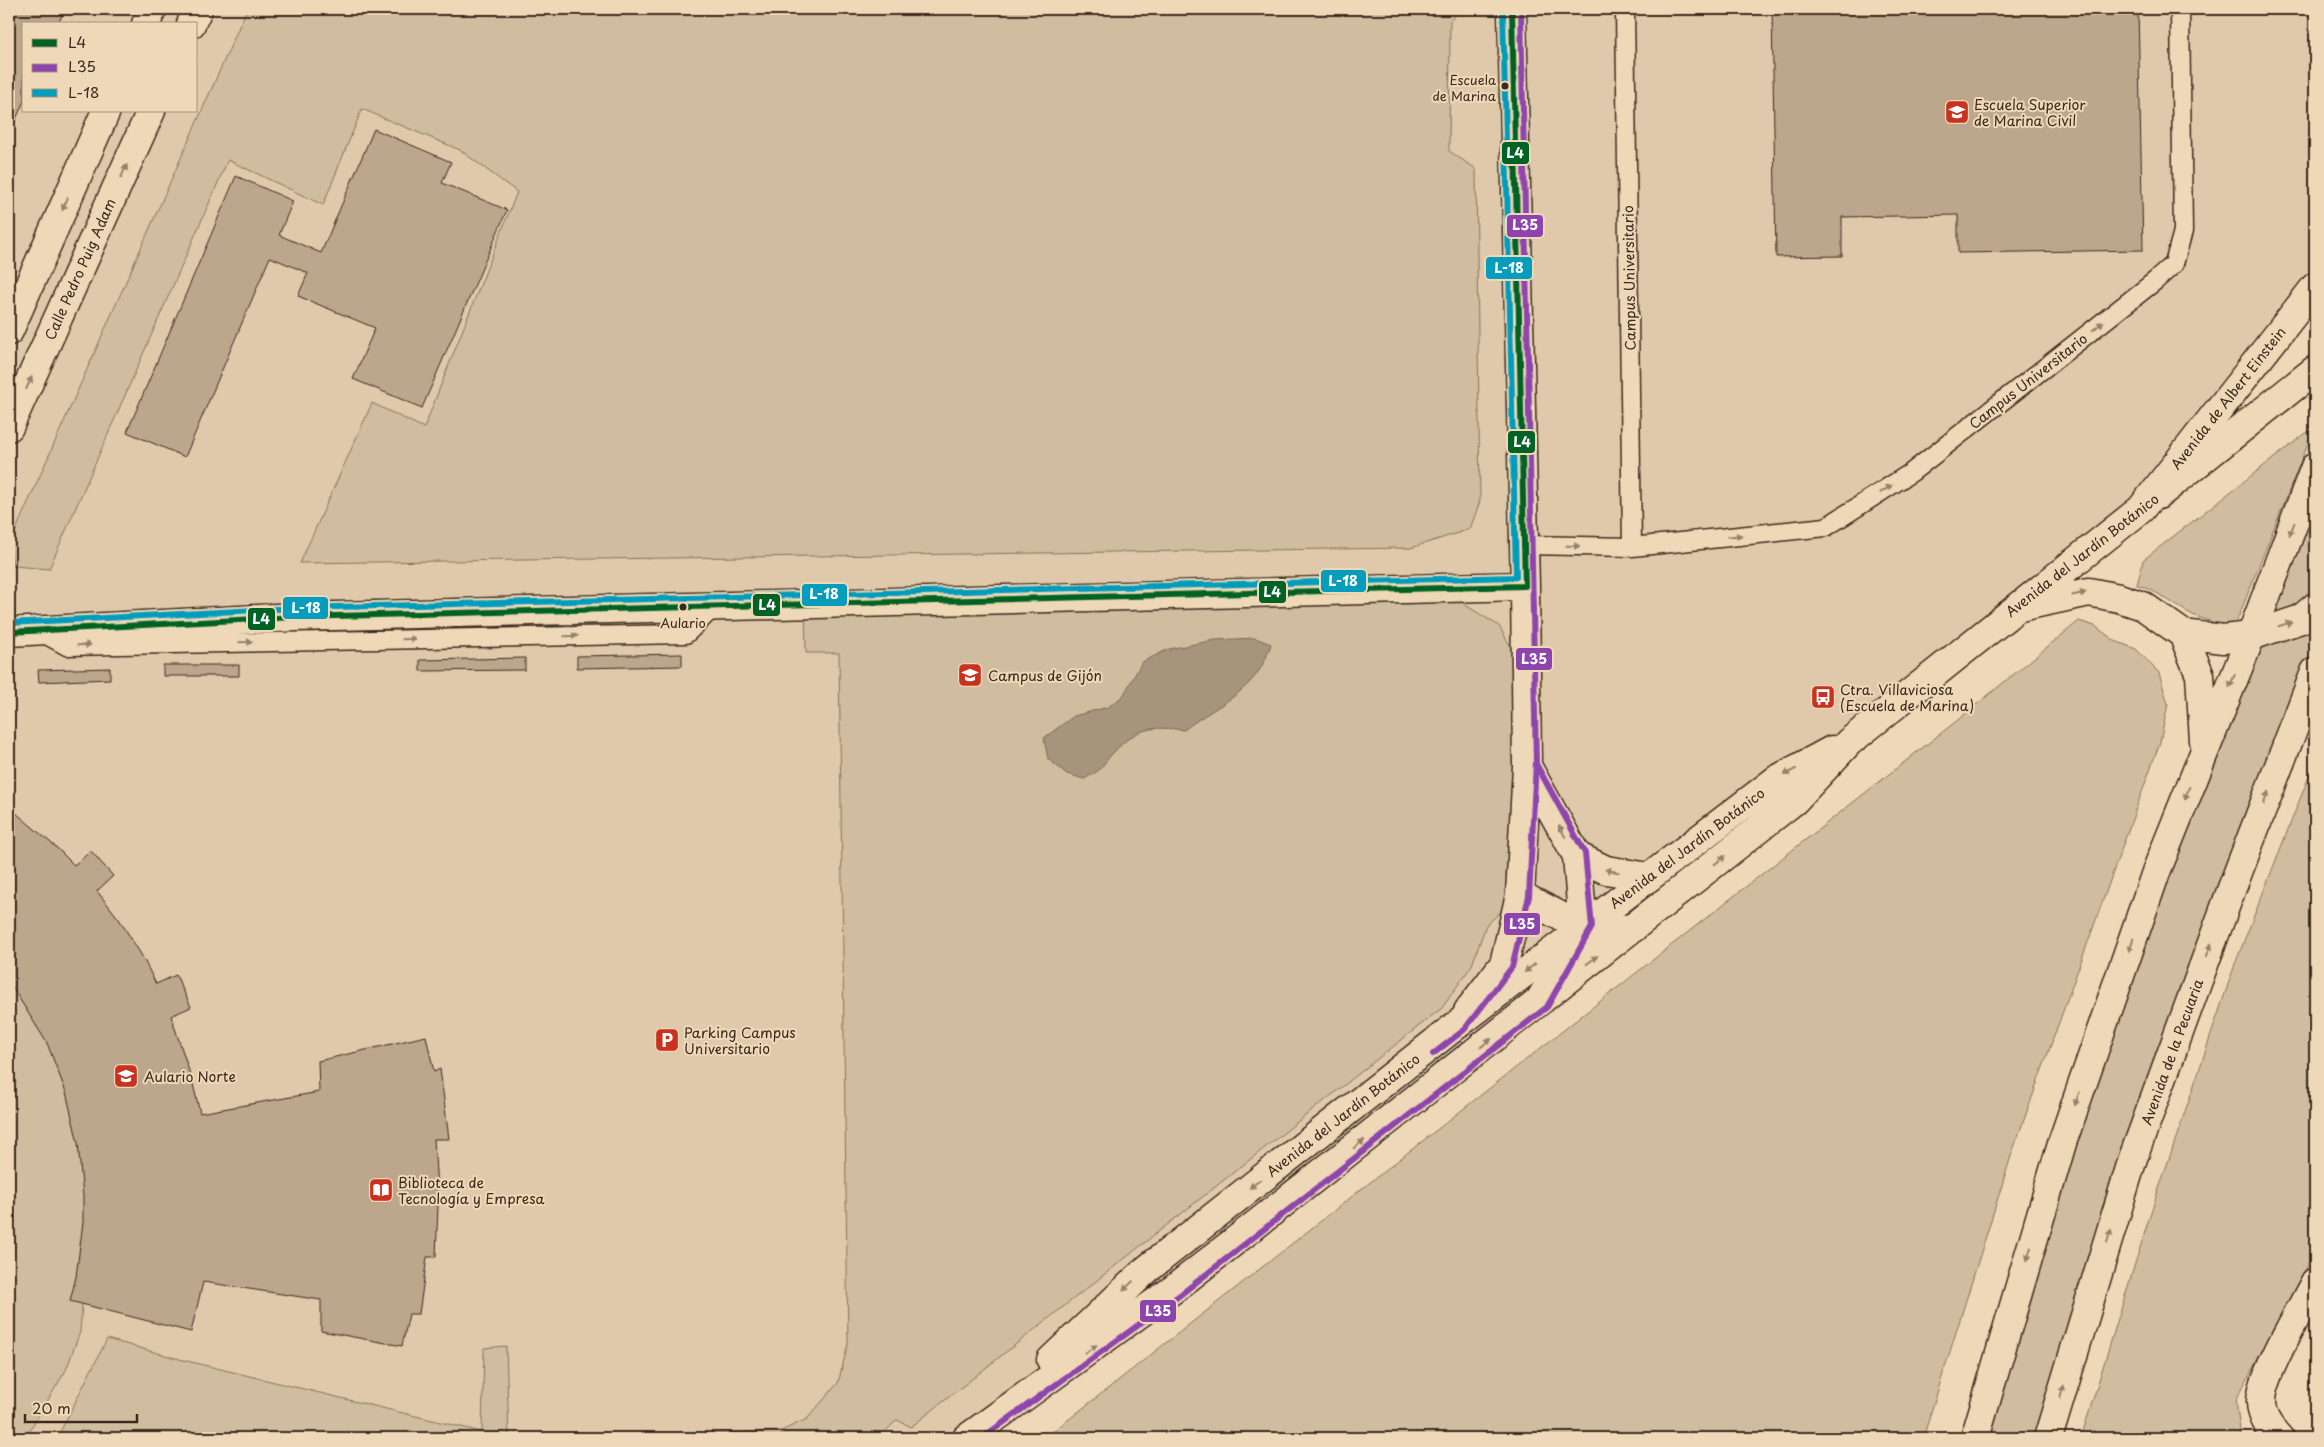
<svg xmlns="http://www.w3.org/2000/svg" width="2324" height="1447" font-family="'Playpen Sans',sans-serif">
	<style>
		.built { fill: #dfc9aa; fill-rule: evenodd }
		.green { fill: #d0bc9e; stroke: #86735e }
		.water { fill: #a7947b; stroke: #7c6a56 }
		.building { fill: #bca78c; stroke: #3b2a1e }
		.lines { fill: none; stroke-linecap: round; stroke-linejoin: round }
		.lane-casing { stroke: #3b2a1e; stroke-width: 21 }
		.street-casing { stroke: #3b2a1e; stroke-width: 31 }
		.secondary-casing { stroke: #3b2a1e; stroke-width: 31 }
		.highway-casing { stroke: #3b2a1e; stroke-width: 31 }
		.lane { stroke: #eed8b7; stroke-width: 18 }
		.street { stroke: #eed8b7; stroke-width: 28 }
		.secondary { stroke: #eed8b7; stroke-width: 28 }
		.highway { stroke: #eed8b7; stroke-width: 28 }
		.bus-1-casing { stroke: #eed8b7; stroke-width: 10 }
		.bus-2-casing { stroke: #eed8b7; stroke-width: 10 }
		.bus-3-casing { stroke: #eed8b7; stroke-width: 10 }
		.bus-1 { stroke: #006224; stroke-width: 6 }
		.bus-2 { stroke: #8e44ad; stroke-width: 6 }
		.bus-3 { stroke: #069cbc; stroke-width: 6 }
		.oneway { fill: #94816a }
		.bus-dot { fill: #3b2a1e; stroke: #eed8b7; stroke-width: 2 }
		.labels { text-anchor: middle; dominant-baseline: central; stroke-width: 4; stroke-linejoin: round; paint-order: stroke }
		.bus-label { font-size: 13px; fill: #3b2a1e; stroke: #eed8b7; text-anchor: end }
		.poi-label { font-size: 14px; fill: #3b2a1e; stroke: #eed8b7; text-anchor: start }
		.street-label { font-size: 14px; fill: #3b2a1e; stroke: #eed8b7 }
		.line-badge { stroke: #eed8b7; stroke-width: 2 }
		.badge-label { font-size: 14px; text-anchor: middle; font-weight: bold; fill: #fff }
	</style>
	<rect width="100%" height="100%" fill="#eed8b7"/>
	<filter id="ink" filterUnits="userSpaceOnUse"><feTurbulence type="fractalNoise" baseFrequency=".02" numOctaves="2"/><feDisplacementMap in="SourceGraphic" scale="10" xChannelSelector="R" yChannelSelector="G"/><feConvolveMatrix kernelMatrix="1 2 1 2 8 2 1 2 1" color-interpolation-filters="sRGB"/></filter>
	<g filter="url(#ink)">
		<path class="built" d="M9 9H2315V287L2141 509 1458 1024 967 1438H9ZM24 24H196V111H24Z"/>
		<path class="green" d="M247 9H1461L1450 21 1449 151 1476 169 1480 501 1470 529 1411 548 300 563 372 403 424 428 517 192 460 150 362 109 323 205 228 160 49 569 13 566 10 543Z
			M2310 430 2312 433 2234 628C2220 624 2206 621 2193 615 2174 606 2158 590 2137 585L2143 560Z
			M2315 467V672L2048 1438H1975L2062 1143Z
			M1440 589 1499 626 1526 674 1520 895 1486 925 1472 965 1442 1008 911 1427 897 1420 879 1438H572L781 1431 807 1419 838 1383 848 1344 839 653H806L805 605Z
			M2079 621 2095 626 2115 641 2136 649 2159 673 2168 704 2160 742 2012 1153 1923 1438H1045L1954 723Z
			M2315 761V1252L2236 1400 2241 1438H2081L2152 1209 2235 964Z
			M9 973 43 1023 78 1115 89 1212 80 1332 66 1370 25 1438H9Z
			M107 1339 183 1360 482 1432 484 1348 506 1346 509 1438H57Z"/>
		<path class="water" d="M1255 638 1271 644C1257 693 1220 702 1184 730 1151 726 1137 727 1113 753 1100 767 1104 769 1084 779L1067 774 1048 759 1044 738 1074 716 1108 707 1123 696 1142 662 1169 649 1215 640Z"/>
		<path class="building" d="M9 9H65L58 24H24V101L9 135Z
			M1772 9H2138L2143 250 1958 253V215L1842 217V256L1776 257Z
			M374 129 451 162 442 183 507 210 422 408 353 379 375 328 298 296 308 273 270 257 185 457 127 432 236 176 293 201 279 235 321 253Z
			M682 654V666L577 668V656Z
			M525 658V670L420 671V660Z
			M163 665H239V676H163Z
			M110 668V679L39 682 38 670Z
			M9 807 57 848 74 865 91 851 113 876 97 891 119 919 142 956 156 984 176 975 191 1007 171 1016 192 1080 200 1113 319 1092 318 1061 426 1036 434 1072 440 1069 449 1139H434L438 1206 436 1257H427L419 1314H409L402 1346 321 1331V1300L203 1282 191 1332 70 1301 76 1277 83 1222V1196L78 1143 66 1092 47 1043 9 982Z"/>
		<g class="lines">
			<defs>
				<path id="lane" d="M1625 9 1632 547
					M1524 545 1632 547 1826 527 1912 472 2155 281 2174 264 2183 231 2180 9
					M41 632 67 646 686 634 713 608"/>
				<path id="street" d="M146 24 152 9
					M191 24 198 9
					M9 331 106 111
					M9 427 151 111
					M2158 495 2315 370
					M9 632 295 617 1525 586
					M1527 766 1577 856 1583 928
					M1577 856 1606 870 1649 877
					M1520 895 1583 928 1600 932 1633 928
					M1540 1000 1583 928
					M1468 1011 1504 964 1520 895 1527 766 1525 586 1512 9
					M2279 1438C2269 1427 2261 1417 2261 1401 2261 1375 2302 1308 2315 1282"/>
				<path id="secondary" d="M2183 634 2200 675 2204 741
					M1975 1438 2062 1143 2156 872 2251 636 2315 467
					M2048 1438 2133 1158 2232 888 2315 672"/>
				<path id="highway" d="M2020 607 2089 592 2119 598 2143 606 2183 634 2223 639 2251 636 2301 619 2315 607
					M1051 1360 1146 1270 1458 1024 1776 780 1832 750
					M967 1438 1175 1288 1795 800 1849 742 2141 509 2315 287"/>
			</defs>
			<use href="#lane" class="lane-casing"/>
			<use href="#street" class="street-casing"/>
			<use href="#secondary" class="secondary-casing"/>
			<use href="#highway" class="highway-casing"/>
			<use href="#lane" class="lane"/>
			<use href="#street" class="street"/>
			<use href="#secondary" class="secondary"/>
			<use href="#highway" class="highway"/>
			<defs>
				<path id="bus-1" d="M1512 9 1525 586
					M9 632 295 617 1525 586"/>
				<path id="bus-2" d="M1433 1054 1464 1030 1512 967 1529 896 1536 762
					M982 1438 1180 1295 1547 1007 1592 927 1585 853 1536 764 1521 9"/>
				<path id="bus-3" d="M9 623 295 608 1516 577 1503 9"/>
			</defs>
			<use href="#bus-1" class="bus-1-casing"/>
			<use href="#bus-2" class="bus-2-casing"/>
			<use href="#bus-3" class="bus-3-casing"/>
			<use href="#bus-1" class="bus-1"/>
			<use href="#bus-2" class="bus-2"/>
			<use href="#bus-3" class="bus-3"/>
		</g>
		<defs><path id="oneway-solid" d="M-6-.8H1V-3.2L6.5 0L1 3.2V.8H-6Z" transform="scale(1.25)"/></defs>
		<g class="oneway">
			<use href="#oneway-solid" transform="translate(124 171) rotate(-66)"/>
			<use href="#oneway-solid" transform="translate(65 204) rotate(114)"/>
			<use href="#oneway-solid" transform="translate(2098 326) rotate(-38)"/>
			<use href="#oneway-solid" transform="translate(29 383) rotate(-66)"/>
			<use href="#oneway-solid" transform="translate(1886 489) rotate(-33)"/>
			<use href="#oneway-solid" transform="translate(2292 529) rotate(111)"/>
			<use href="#oneway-solid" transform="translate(1735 536) rotate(-6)"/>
			<use href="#oneway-solid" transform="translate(1573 546) rotate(1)"/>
			<use href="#oneway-solid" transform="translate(2079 594) rotate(-12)"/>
			<use href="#oneway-solid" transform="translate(2285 624) rotate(-19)"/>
			<use href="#oneway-solid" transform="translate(571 636) rotate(-1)"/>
			<use href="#oneway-solid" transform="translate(409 639) rotate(-1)"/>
			<use href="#oneway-solid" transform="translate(246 642) rotate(-1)"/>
			<use href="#oneway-solid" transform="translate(84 645) rotate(-1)"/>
			<use href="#oneway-solid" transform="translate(2232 681) rotate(113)"/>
			<use href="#oneway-solid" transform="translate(1790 772) rotate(152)"/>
			<use href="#oneway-solid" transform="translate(2187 793) rotate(111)"/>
			<use href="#oneway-solid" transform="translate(2266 798) rotate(-69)"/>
			<use href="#oneway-solid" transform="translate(1562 831) rotate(-119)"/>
			<use href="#oneway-solid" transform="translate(1720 860) rotate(-38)"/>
			<use href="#oneway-solid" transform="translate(1612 871) rotate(-168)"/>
			<use href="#oneway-solid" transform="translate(2131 945) rotate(109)"/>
			<use href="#oneway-solid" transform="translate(2209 950) rotate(-70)"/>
			<use href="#oneway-solid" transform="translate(1592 960) rotate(-38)"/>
			<use href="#oneway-solid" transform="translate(1530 968) rotate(142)"/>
			<use href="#oneway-solid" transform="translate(1486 1043) rotate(-38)"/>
			<use href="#oneway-solid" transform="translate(2077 1099) rotate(109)"/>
			<use href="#oneway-solid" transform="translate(1359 1144) rotate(-38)"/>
			<use href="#oneway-solid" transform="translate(1255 1184) rotate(142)"/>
			<use href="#oneway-solid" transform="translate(2109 1236) rotate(-73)"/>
			<use href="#oneway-solid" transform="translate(2029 1254) rotate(106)"/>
			<use href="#oneway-solid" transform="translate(1128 1286) rotate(136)"/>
			<use href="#oneway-solid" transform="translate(1091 1349) rotate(-36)"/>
			<use href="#oneway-solid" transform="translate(2062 1392) rotate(-73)"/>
		</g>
	</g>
	<defs>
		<symbol id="university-square" viewBox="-11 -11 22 22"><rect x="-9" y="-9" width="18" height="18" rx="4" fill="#c8321e" stroke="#eed8b7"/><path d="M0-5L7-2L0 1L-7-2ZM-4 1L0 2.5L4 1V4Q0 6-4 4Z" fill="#fff"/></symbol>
		<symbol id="bus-square" viewBox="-11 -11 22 22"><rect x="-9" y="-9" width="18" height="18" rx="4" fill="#c8321e" stroke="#eed8b7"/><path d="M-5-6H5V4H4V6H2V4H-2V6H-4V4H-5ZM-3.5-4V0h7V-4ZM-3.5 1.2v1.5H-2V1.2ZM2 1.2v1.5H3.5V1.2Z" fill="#fff"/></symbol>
		<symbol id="parking-square" viewBox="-11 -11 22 22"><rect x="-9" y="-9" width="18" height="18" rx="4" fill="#c8321e" stroke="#eed8b7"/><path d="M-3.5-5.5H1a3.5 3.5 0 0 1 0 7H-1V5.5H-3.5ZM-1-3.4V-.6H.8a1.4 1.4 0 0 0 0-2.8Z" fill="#fff"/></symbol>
		<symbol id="library-square" viewBox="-11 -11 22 22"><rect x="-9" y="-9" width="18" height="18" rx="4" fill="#c8321e" stroke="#eed8b7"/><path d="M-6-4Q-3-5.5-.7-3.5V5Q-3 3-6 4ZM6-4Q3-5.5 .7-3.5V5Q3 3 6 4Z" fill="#fff"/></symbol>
	</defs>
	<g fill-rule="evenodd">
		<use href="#university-square" x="1943" y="98" width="28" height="28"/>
		<use href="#university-square" x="956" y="661" width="28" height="28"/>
		<use href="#bus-square" x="1809" y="683" width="28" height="28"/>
		<use href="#parking-square" x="653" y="1026" width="28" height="28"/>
		<use href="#university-square" x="112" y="1062" width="28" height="28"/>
		<use href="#library-square" x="367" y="1176" width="28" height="28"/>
	</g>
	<g class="bus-dot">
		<circle cx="1505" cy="86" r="4.5"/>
		<circle cx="683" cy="607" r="4.5"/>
	</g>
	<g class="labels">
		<g class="bus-label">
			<text x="1496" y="79">Escuela<tspan x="1496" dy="16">de Marina</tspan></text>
			<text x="683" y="622" text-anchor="middle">Aulario</text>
		</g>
		<g class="poi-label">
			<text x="1974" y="104">Escuela Superior<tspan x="1974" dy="16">de Marina Civil</tspan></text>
			<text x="988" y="675">Campus de Gijón</text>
			<text x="1840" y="689">Ctra. Villaviciosa<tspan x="1840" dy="16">(Escuela de Marina)</tspan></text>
			<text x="684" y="1032">Parking Campus<tspan x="684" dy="16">Universitario</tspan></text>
			<text x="144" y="1076">Aulario Norte</text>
			<text x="398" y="1182">Biblioteca de<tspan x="398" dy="16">Tecnología y Empresa</tspan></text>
		</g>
		<g class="street-label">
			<text transform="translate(80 269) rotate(-66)">Calle Pedro Puig Adam</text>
			<text transform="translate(1629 278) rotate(-91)">Campus Universitario</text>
			<text transform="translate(2028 381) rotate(-38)">Campus Universitario</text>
			<text transform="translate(2228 398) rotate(-52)">Avenida de Albert Einstein</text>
			<text transform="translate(2082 555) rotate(-38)">Avenida del Jardín Botánico</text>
			<text transform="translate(1687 848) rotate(-37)">Avenida del Jardín Botánico</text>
			<text transform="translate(2172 1052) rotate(-70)">Avenida de la Pecuaria</text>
			<text transform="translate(1343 1115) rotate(-38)">Avenida del Jardín Botánico</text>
		</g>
	</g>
	<g class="line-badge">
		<rect x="1501" y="141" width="29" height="24" rx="5" fill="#006224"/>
		<rect x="1506" y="214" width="38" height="24" rx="5" fill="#8e44ad"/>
		<rect x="1485" y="256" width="48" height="24" rx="5" fill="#069cbc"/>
		<rect x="1507" y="430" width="29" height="24" rx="5" fill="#006224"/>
		<rect x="1320" y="569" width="47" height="24" rx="5" fill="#069cbc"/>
		<rect x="1258" y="580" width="29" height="24" rx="5" fill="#006224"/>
		<rect x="801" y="583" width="47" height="24" rx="5" fill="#069cbc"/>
		<rect x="752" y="593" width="29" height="24" rx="5" fill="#006224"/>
		<rect x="282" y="596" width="47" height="24" rx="5" fill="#069cbc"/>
		<rect x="247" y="607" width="29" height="24" rx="5" fill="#006224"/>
		<rect x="1515" y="647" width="38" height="24" rx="5" fill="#8e44ad"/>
		<rect x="1503" y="912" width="38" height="24" rx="5" fill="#8e44ad"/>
		<rect x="1139" y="1299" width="38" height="24" rx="5" fill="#8e44ad"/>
	</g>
	<g class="badge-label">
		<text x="1515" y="158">L4</text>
		<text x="1525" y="230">L35</text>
		<text x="1509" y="273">L-18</text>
		<text x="1522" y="447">L4</text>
		<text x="1343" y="586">L-18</text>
		<text x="1272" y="597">L4</text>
		<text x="824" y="599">L-18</text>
		<text x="767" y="610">L4</text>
		<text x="306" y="613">L-18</text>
		<text x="261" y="624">L4</text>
		<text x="1534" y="664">L35</text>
		<text x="1522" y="929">L35</text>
		<text x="1158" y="1316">L35</text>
	</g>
	<rect width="2324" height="1447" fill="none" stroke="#eed8b7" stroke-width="30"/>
	<rect x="15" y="15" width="2294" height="1417" fill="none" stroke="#3b2a1e" stroke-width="2" filter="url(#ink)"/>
	<rect x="22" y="22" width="175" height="90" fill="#eed8b7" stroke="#a6927a"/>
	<rect x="32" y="39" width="25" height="8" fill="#006224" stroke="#a6927a"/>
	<text x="68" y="48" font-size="15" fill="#3b2a1e">L4</text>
	<rect x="32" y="64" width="25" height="8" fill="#8e44ad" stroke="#a6927a"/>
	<text x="68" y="72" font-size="15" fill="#3b2a1e">L35</text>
	<rect x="32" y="89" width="25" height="8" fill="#069cbc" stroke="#a6927a"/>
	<text x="68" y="98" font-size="15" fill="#3b2a1e">L-18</text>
	<path d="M25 1414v8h112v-8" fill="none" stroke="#3b2a1e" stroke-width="2.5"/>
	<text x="32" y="1414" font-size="15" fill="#3b2a1e" stroke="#eed8b7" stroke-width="4" paint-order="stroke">20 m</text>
</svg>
